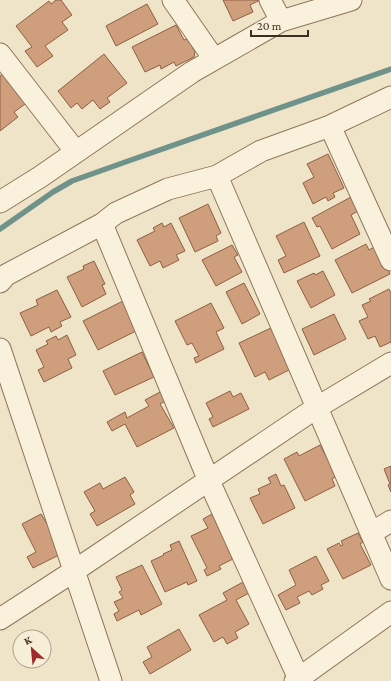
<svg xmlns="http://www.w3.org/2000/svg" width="391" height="681" font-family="'Crimson Pro',serif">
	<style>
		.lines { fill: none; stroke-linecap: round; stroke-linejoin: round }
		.stream { stroke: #6f938a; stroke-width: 5.5 }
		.building { fill: #cf9f7d; stroke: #8d5f41 }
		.minor-casing { stroke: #8d765c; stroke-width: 23 }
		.minor { stroke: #faf1dc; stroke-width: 21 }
	</style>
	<rect width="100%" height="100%" fill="#f0e4c8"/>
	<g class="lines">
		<path class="stream" d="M0 229 53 192 72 181 131 160 391 69"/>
	</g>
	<path class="building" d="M56 0H61L72 15 62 22 68 30 45 46 53 56 37 67 25 51 32 47 16 26 49 1 51 4Z
		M223 0H260L250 5 253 12 233 21Z
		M147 4 158 24 116 46 106 26Z
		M176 25 184 40 188 39 195 52 194 57 176 66 174 62 161 69 160 65 145 72 132 47Z
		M104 54 127 83 107 98 110 102 100 109 93 100 82 109 77 103 71 108 58 91Z
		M6 72 28 102 14 112 18 117 0 131V76Z
		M328 154 344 188 333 193 335 197 328 201 326 197 313 204 303 183 314 177 307 164Z
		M351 197 358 211 351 215 360 234 332 249 320 226 317 227 312 218Z
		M208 204 221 233 216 236 218 241 195 252 179 218Z
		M304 222 320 256 284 273 278 260 286 256 276 236Z
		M162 223 164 227 171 223 185 251 176 255 179 260 163 268 160 261 150 266 137 240 155 231 153 228Z
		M366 244 369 250 376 246 390 274 352 293 335 260Z
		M232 245 238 255 234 257 242 272 216 286 202 260Z
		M94 261 105 284 102 285 106 294 82 307 67 277 84 269 83 266Z
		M323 271 335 295 311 308 297 281 314 273 315 275Z
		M244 283 260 314 242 324 226 292Z
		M389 289 391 293V342L380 347 375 336 368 339 359 321 368 317 362 305 371 301 369 299Z
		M57 290 71 317 60 322 62 326 51 332 49 327 31 336 20 313 38 305 36 300Z
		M123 301 138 330 98 350 83 321Z
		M211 303 224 328 216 332 224 349 196 363 194 358 199 356 192 343 187 345 175 321Z
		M334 314 346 339 314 355 302 329Z
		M273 327 293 368 269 380 265 372 255 377 239 343Z
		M67 335 76 355 68 359 72 368 44 382 38 370 44 367 36 350 48 344 46 341 56 336 58 340Z
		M142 352 154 377 115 395 103 371Z
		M162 391 167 400 160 404 174 428 137 447 125 424 112 431 107 422 125 412 127 418 149 406 145 400Z
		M230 391 233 397 241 393 249 409 213 427 209 419 213 417 206 403Z
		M320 445 331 466 340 474 332 479 335 486 305 501 284 459 297 452 299 456Z
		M391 466V492L388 485 390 484 384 469Z
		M276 474 281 486 284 485 295 508 263 524 250 498 260 494 258 489 271 483 268 478Z
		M125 477 134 492 130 495 135 504 97 526 90 514 95 511 84 492 100 483 103 489Z
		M41 514 47 524 49 522 65 552 33 568 27 557 36 552 22 524Z
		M212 514 223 538 228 536 234 547 228 550 233 559 219 566 221 569 207 576 204 570 207 568 191 536 208 528 203 519Z
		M358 533 363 542 360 544 371 565 343 579 327 549 339 543 341 546 343 545 341 541Z
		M179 541 197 581 188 585 187 582 165 592 151 561 164 555 163 554 172 550 170 545Z
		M316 556 329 581 321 585 323 589 312 595 309 591 297 597 300 603 286 610 278 595 296 585 289 570Z
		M142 565 162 604 141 615 139 610 117 621 114 614 119 611 114 602 123 598 119 592 122 590 116 577Z
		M243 582 249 593 236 600 249 624 235 632 238 638 227 644 223 637 214 642 199 615 227 600 223 593Z
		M179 629 191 650 150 674 143 662 152 657 147 647Z"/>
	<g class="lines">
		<defs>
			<path id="minor" d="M173 0 214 59
				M270 0 281 21
				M0 54 76 152
				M330 126 391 260
				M217 176 391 579
				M0 202 40 177 192 72 281 21 351 0
				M102 224 209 481 300 681
				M0 282 6 275 102 224 116 213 168 189 217 176 261 151 330 126 391 97
				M0 349 111 681
				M371 533 391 521
				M0 619 74 571 316 408 391 363
				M295 681 391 612"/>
		</defs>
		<use href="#minor" class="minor-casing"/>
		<use href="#minor" class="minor"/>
	</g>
	<g transform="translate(32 649) rotate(333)"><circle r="19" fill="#f7eed8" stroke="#ada18e"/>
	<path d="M0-3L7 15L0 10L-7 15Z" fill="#9e2a2b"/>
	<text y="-6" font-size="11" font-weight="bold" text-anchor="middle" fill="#3d2e20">K</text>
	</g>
	<path d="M251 30v6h57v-6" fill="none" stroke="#3d2e20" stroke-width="2"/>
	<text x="257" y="30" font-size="12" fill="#3d2e20" stroke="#f7eed8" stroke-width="3" paint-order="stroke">20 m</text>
</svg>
